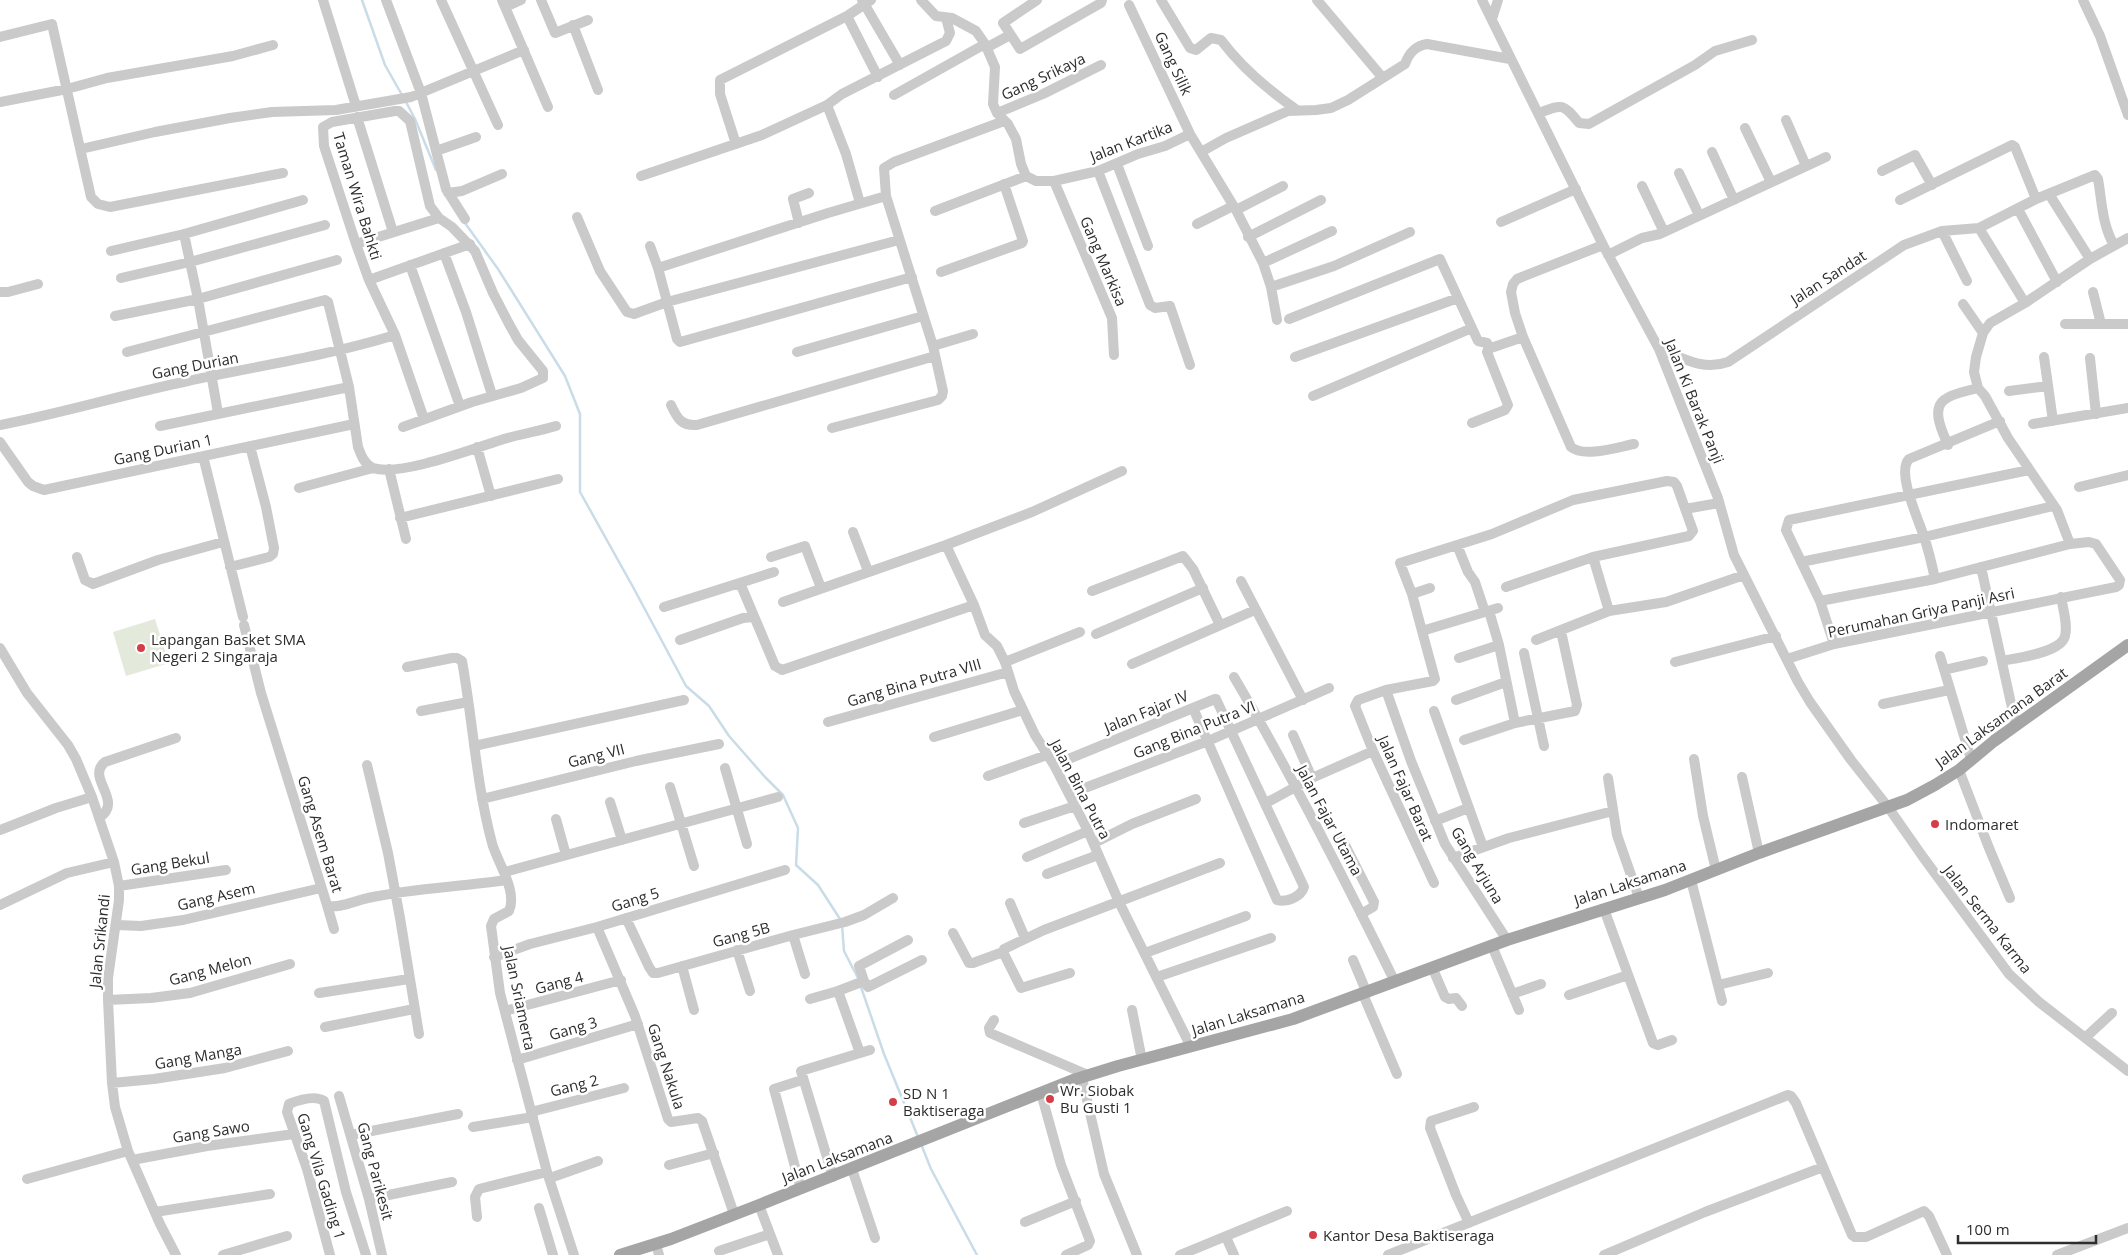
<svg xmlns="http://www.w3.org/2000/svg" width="2128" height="1255" font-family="'Open Sans',sans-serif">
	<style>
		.green { fill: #e3e9db }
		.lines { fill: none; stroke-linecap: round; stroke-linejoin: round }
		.stream { stroke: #c9dce8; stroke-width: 2.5 }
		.minor { stroke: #cacaca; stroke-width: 10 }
		.major { stroke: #a5a5a5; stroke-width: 12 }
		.poi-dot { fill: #d53e48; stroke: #fff; stroke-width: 2 }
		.labels { text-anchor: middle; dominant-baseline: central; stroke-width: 5; stroke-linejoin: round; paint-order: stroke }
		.street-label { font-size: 15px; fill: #2d2d2d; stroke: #fff }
		.poi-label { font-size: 15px; fill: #2d2d2d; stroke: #fff; text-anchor: start }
	</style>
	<rect width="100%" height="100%" fill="#fff"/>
	<path class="green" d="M155 619 169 663 126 676 113 632Z"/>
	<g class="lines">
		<path class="stream" d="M362 0 385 65 402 95
			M405 100 415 119 436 170
			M465 223 498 269 565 376 580 414V492L633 587 686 686 709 706 729 736 765 777 783 795 798 828 796 865 818 885 840 919
			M842 925 844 951 858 978
			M861 987 884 1054 918 1137
			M921 1144 931 1169 977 1255"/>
		<path class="minor" d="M323 0 356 106
			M386 0 421 93 446 189 465 219
			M441 0 498 125
			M502 0 548 107
			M541 0 555 33 588 20
			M862 0 900 65
			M921 0 936 16 952 18 976 31 985 44 995 67 993 104 997 113 1008 124 1016 139 1021 164 1026 176 1036 181H1054L1098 171 1138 154 1165 146 1190 134
			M1037 0 1003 23 1020 49 1101 3 1102 0
			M1161 0 1190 48 1196 50 1211 38 1221 40C1242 68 1268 90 1297 110
			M1317 0 1382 77
			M1482 0 1603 245 1659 349 1718 498 1734 555 1798 682 1810 702 1851 760 1888 807 1923 857 2009 974 2039 1002 2128 1071
			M2083 0 2100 36 2128 115
			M1129 5 1190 134 1236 210 1263 263 1271 287 1277 320
			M505 7 521 0
			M847 16 878 77
			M1492 19 1498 0
			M573 25 598 90
			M0 37 52 24 91 197 98 204 110 207 283 173
			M986 48 1010 35
			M894 95 985 44
			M0 102 67 89 107 78 233 56 273 45
			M827 105 846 154 860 203
			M997 113 1043 94 1101 65
			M1539 113C1562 104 1563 103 1579 123L1589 124 1695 65 1715 51 1752 40
			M357 117 393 232
			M1786 120 1806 166
			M1745 128 1771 182
			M736 144 720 94V80L847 16 871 0
			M81 149 155 132 230 118 272 112 336 110 411 97 524 50
			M436 151 476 137
			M1201 152 1226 138 1288 111 1316 110 1331 108 1348 100 1405 64C1409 53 1415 46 1427 44L1510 59
			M1712 152 1734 200
			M1117 164 1148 246
			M1098 171 1150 305 1155 308 1170 306 1190 365
			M1882 171 1915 155 1932 185
			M1679 173 1699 215
			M641 176 762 135 827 105 842 94 946 41 950 33 946 18
			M1054 181 1112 318 1114 355
			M1642 186 1664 232
			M448 193 462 191 502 174
			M2049 194 2090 259
			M1900 200 2012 145 2015 147 2036 199
			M2018 209 2057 282
			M1236 210 1283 186
			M935 211 1026 176
			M577 217 600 271 627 312 634 314 667 302 899 240
			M1501 222 1576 189
			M799 223 793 199 809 193
			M1197 224 1233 206
			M1979 228 2025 303
			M1942 231 1967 281
			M184 234 198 299 218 413
			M1248 237 1321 200
			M356 244 439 218
			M1603 245 1517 279 1513 284 1511 292 1515 313 1523 337 1571 447C1584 458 1618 447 1634 444
			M650 246 658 268 677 339 680 342 912 277
			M111 251 184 234 303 200
			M444 253 466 312 492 395
			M1608 255 1642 238 1660 234 1826 157
			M1263 263 1332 231
			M410 265 460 406
			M658 268 828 213 886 196
			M941 272 1022 243 1023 241 1004 184
			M121 278 190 262 325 225
			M369 280 470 244
			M1271 287 1334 266 1410 232
			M0 292H8L38 284
			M2093 292 2101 324
			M1963 304 1983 333
			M115 316 198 299 337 260
			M1289 319 1440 259 1478 341 1487 343 1490 348
			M2065 324H2128
			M933 346 973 334
			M1659 349C1684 358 1702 371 1728 362L1904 245 1942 231 1979 228 2036 199 2095 175 2098 179C2102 201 2102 225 2114 245
			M127 352 325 300 328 302 349 387 358 447C361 455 364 464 373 468 400 477 475 448 504 439 521 434 539 431 556 426
			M797 352 923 316
			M1295 357 1458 298
			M2044 357 2053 421
			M2090 358 2096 414
			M2009 391 2048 386
			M1313 396 1472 328
			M671 405C677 418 681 426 697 425L935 356
			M1472 423 1505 410 1508 405 1487 352 1488 349 1523 337
			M2033 424 2128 408
			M0 425C63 413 125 394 188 381 257 366 327 356 395 335
			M160 426 349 387
			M403 427 472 402 521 388 543 378V371L518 340 508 322 493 293 475 251 452 227 439 218 430 206 410 121 399 111H395L332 122 323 127 324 146 356 244 369 280 395 335 424 419
			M832 428 938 400 942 396 943 391 933 346 886 196 884 168 894 162 1004 121
			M0 442 28 482 33 486 44 490 354 424
			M1948 445C1943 433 1931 410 1944 400 1952 393 1968 391 1978 388
			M477 447 491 496
			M203 456 243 617
			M389 469 406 539
			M2079 487 2128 475
			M299 488 373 468
			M1685 509 1719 503
			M400 518 558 479
			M853 532 868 571
			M2070 544 2057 510 2008 438 1985 396 1978 388 1974 372 1976 357 1983 333 1990 323 2025 303 2090 259 2128 238
			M946 545 974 605 985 635 997 646 1005 662 1014 691 1035 735 1054 765 1088 831 1119 902 1191 1047
			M1457 545 1468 572 1475 582 1485 612
			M77 557 85 580 93 584 158 560 223 542
			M771 557 805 546 821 588
			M1593 557 1609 611
			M1801 562 1924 537 2053 506
			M230 567 269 557 273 554 274 548 266 507 250 446
			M1981 567 2016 726
			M1935 579C1932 565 1929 551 1924 537 1919 520 1896 473 1909 459L2000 421
			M1241 581 1303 700
			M740 583 775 666 782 670 974 605
			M1092 591 1183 556 1193 569 1220 625
			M1412 594 1430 588
			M783 602 946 545 1032 512 1122 471
			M664 607 774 572
			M1489 611 1499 645 1515 723
			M244 625 261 693 327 905C336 910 357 900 368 898 413 888 460 887 506 880
			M1422 631 1498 608
			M1096 634 1203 588
			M680 640 743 618 753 617
			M1536 640 1609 611 1666 602 1744 575
			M1834 644 1820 601 1786 530 1789 520 2029 470
			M0 648 27 693 68 745 76 759 92 797 114 862 119 886V900L108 978V1000L112 1083 115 1107 128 1151 160 1224 176 1255
			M1524 653 1544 746
			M1940 656 1971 759
			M1459 658 1499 645
			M1787 659 1834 644 2116 587 2119 585 2120 580 2096 544 2089 542 2070 544 1935 579 1820 601
			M2002 661C2016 658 2061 653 2065 636 2068 625 2063 609 2061 597
			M1005 662 1080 632
			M1675 662 1776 636
			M1132 664 1255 610
			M407 667 452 658H457L462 661C473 722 476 783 492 843 497 862 518 891 509 911L494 919 491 926 500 993 547 1172 574 1255
			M1944 670 1983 661
			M1234 677C1292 775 1344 878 1394 980
			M1386 690 1411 761 1445 844 1507 940
			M1456 700 1506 682
			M1883 704 1949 690
			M421 711 468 702
			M1434 711 1483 847
			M828 722 1008 672
			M1293 735 1312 778
			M934 737 1023 710
			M1464 740 1515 723 1575 711 1577 705 1561 631
			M474 746 684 700
			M1694 759 1703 816 1716 870
			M367 765 388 853 400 918 419 1034
			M1054 765 1193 708 1215 699H1216L1304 887C1301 897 1286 903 1277 900L1193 708
			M725 768 747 844
			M1959 770 1989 848 2010 898
			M988 776 1047 755
			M1742 777 1759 853
			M1608 778 1617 835 1639 898
			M670 787 694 866
			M1069 794 1208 741 1329 688
			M482 799 636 761 719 744
			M610 802 622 840
			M1266 803 1312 778 1373 751
			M99 818C125 801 85 778 105 762L176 738
			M556 819 566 855
			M1435 821 1468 808
			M1024 823 1075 806
			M0 830 56 808 92 797
			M1342 839 1374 902 1373 907 1361 914
			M1094 843 1132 824 1196 799
			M1027 857 1088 831
			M1453 858 1509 838 1613 811
			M505 872 778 797
			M1047 874 1098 855
			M1691 880 1722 1001
			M1434 883 1373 751 1355 706 1358 700 1386 690 1433 681 1435 679 1412 594 1400 563 1492 534 1573 500 1667 481 1674 482 1677 486 1692 528 1693 531 1689 536 1593 557 1506 587
			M119 886 226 870
			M1010 903 1025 938
			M0 905 67 873 114 862
			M327 905 334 929
			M1604 909 1653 1043 1658 1045 1672 1040
			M626 918 649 967 653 973H658L793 935 845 922 864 915 893 898
			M117 925 141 926 183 920 321 888
			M597 927 635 1016 668 1119 671 1122 698 1118 702 1121 734 1214
			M953 933 969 963H973L1003 952 1004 949 1044 930 1220 863
			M793 935 805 974
			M1492 946 1519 1010
			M737 950 750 991
			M1003 952 1021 988 1070 973
			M1145 953 1246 916
			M494 957 530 944 597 927 785 870
			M1353 960 1366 991
			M682 966 694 1010
			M1432 967 1445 997 1449 999 1456 998 1462 1006
			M1157 977 1271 938
			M864 981 859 966 908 940
			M1718 985 1768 973
			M838 991 864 981 868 987 922 960
			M1362 992 1397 1074
			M319 993 409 979
			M1512 994 1541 984
			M1569 995 1628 975
			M810 999 838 991 860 1053
			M108 1000 151 998 190 993 290 964
			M1132 1010 1142 1060
			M505 1011 621 980
			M994 1020 989 1028 990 1033 1088 1075
			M325 1027 414 1009
			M2086 1037 2112 1013
			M517 1060 638 1024
			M1082 1078 1104 1174 1137 1255
			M112 1083 154 1079 225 1068 288 1051
			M1041 1093 1061 1165 1090 1241 1088 1245 1066 1255
			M339 1096 369 1199 382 1255
			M531 1112 624 1088
			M473 1127 533 1117
			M351 1135 458 1114
			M132 1160 207 1146 294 1134
			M669 1165 714 1153
			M852 1169 875 1238
			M833 1177 801 1071 870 1050
			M550 1178 598 1161
			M27 1179 128 1151
			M801 1189 774 1089 802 1080
			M369 1199 452 1182
			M759 1205 778 1255
			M539 1208 553 1255
			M155 1212 270 1194
			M477 1217 475 1197 479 1189 547 1172
			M1025 1222 1076 1201
			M1469 1223 1456 1195 1430 1128 1431 1121 1474 1107
			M1226 1237 1234 1255
			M656 1244 659 1255
			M719 1251 770 1234
			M223 1255 287 1236
			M330 1255 307 1169 287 1112 289 1104C299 1100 315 1095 324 1101L346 1192 366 1255
			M1180 1255 1287 1211
			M1388 1255 1788 1095 1791 1096 1796 1103 1852 1235 1855 1237H1866L1924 1211 1929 1216 1947 1255
			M1604 1255 1705 1212 1823 1167
			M2057 1255 2128 1228"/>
		<path class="major" d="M620 1255 671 1239 759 1205 1073 1080 1118 1066 1293 1019 1507 940 1665 890 1759 853 1907 800 1935 785 1959 770 1994 741 2128 645"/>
	</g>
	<g class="poi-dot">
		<circle cx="141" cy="648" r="5"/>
		<circle cx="1935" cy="824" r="5"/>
		<circle cx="1050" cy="1099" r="5"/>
		<circle cx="893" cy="1102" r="5"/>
		<circle cx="1313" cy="1235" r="5"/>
	</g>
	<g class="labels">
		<g class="street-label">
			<text transform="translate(1174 63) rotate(65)">Gang Silik</text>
			<text transform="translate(1043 76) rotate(-25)">Gang Srikaya</text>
			<text transform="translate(1131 141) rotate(-21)">Jalan Kartika</text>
			<text transform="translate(358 196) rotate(73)">Taman Wira Bahkti</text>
			<text transform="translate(1104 261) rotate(67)">Gang Markisa</text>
			<text transform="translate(1828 277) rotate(-33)">Jalan Sandat</text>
			<text transform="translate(195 365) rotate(-11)">Gang Durian</text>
			<text transform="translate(1695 401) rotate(68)">Jalan Ki Barak Panji</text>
			<text transform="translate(163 449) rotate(-12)">Gang Durian 1</text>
			<text transform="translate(1921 612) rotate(-12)">Perumahan Griya Panji Asri</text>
			<text transform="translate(914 682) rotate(-16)">Gang Bina Putra VIII</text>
			<text transform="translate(1146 711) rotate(-22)">Jalan Fajar IV</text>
			<text transform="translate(2001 717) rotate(-36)">Jalan Laksamana Barat</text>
			<text transform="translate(1194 729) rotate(-22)">Gang Bina Putra VI</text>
			<text transform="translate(596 755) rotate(-14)">Gang VII</text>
			<text transform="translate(1406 788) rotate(66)">Jalan Fajar Barat</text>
			<text transform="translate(1081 789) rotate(62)">Jalan Bina Putra</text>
			<text transform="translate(1330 820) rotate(62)">Jalan Fajar Utama</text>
			<text transform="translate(321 834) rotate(73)">Gang Asem Barat</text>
			<text transform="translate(170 863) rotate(-9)">Gang Bekul</text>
			<text transform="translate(1478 865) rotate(59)">Gang Arjuna</text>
			<text transform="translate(1630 882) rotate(-18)">Jalan Laksamana</text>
			<text transform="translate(216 896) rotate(-13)">Gang Asem</text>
			<text transform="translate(635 899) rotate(-17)">Gang 5</text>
			<text transform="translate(1988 919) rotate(52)">Jalan Serma Karma</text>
			<text transform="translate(741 934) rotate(-15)">Gang 5B</text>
			<text transform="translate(99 941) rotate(-84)">Jalan Srikandi</text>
			<text transform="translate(210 969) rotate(-15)">Gang Melon</text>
			<text transform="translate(559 982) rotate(-15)">Gang 4</text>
			<text transform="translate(520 998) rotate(78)">Jalan Sriamerta</text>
			<text transform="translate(1248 1013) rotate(-17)">Jalan Laksamana</text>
			<text transform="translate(573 1028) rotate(-16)">Gang 3</text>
			<text transform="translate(198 1056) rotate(-10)">Gang Manga</text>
			<text transform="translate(667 1066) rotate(72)">Gang Nakula</text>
			<text transform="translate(574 1085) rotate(-14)">Gang 2</text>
			<text transform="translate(211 1131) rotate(-9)">Gang Sawo</text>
			<text transform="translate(837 1157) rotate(-21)">Jalan Laksamana</text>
			<text transform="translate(376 1171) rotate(75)">Gang Parikesit</text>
			<text transform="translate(322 1176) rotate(73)">Gang Vila Gading 1</text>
		</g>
		<g class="poi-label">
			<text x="151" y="639">Lapangan Basket SMA<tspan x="151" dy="17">Negeri 2 Singaraja</tspan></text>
			<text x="1945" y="824">Indomaret</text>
			<text x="1060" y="1090">Wr. Siobak<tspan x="1060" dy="17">Bu Gusti 1</tspan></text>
			<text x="903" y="1093">SD N 1<tspan x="903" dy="17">Baktiseraga</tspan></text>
			<text x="1323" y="1235">Kantor Desa Baktiseraga</text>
		</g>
	</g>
	<path d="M1958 1235v8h138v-8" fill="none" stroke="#2d2d2d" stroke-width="2.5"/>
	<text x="1966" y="1235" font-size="15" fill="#2d2d2d" stroke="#ffffff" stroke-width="4" paint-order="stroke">100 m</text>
</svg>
